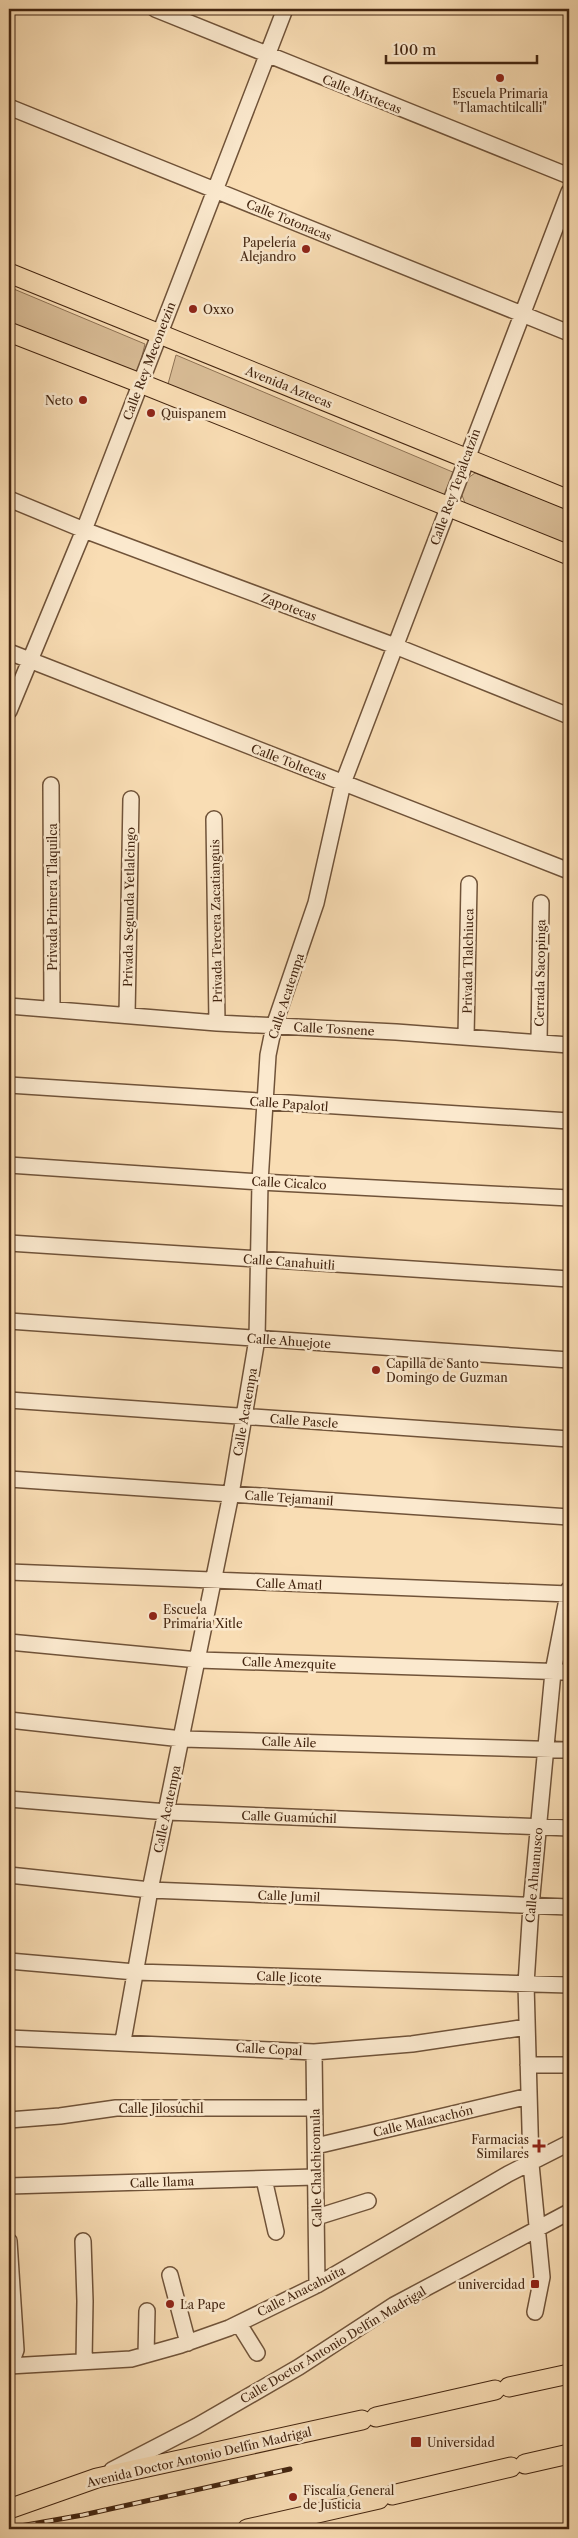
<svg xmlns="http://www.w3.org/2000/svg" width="578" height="2538" font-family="'Libre Caslon Text',serif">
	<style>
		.green { fill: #dabe98; stroke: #8e7254 }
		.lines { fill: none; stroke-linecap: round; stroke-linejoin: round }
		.minor-casing { stroke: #705339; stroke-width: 18 }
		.major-casing { stroke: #432510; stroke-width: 21 }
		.minor { stroke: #fbe9ce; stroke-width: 15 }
		.major { stroke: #f9ddb4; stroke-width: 19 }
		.rail-casing { stroke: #432510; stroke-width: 5 }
		.rail { stroke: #fbe9ce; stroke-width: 3; stroke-dasharray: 9; stroke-linecap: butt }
		.poi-dot { fill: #8f2418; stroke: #fbe9ce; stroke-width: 2 }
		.labels { text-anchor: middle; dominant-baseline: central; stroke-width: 5; stroke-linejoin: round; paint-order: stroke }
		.poi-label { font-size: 12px; fill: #432510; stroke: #fbe9ce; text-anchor: start }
		.street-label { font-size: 12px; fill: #432510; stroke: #fbe9ce }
	</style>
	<rect width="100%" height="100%" fill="#f9ddb4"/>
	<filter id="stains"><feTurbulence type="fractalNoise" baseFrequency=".004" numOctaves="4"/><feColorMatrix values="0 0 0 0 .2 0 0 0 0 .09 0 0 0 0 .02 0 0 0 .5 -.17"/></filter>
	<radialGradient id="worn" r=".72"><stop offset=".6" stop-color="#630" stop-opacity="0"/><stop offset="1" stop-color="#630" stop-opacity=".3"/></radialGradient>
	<path class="green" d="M9 287 145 344 138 372 9 322Z
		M176 355 455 473 451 498 168 384Z
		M475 473 569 510V546L465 503 458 485Z"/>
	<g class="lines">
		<defs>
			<path id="minor" d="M155 9 569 176
				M9 107 569 333
				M9 499 84 530 395 646 569 716
				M9 652 569 871
				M9 711 84 530 285 9
				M51 785 52 1009
				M214 819 217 1023
				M9 1006 217 1023 396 1032 569 1045
				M127 1015 131 799
				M466 1037 469 884
				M539 1042 541 903
				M9 1085 569 1121
				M9 1165 260 1182 569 1198
				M9 1243 569 1279
				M9 1321 569 1360
				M9 1400 569 1439
				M9 1479 569 1517
				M9 1572 569 1594
				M9 1642 198 1660 569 1672
				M9 1720 182 1739 569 1750
				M9 1799 167 1812 569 1828
				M9 1875 150 1890 569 1907
				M9 1961 135 1972 569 1985
				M9 2038 314 2052 412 2044 527 2027
				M123 2041 150 1890 231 1494 257 1339 260 1182 268 1055 274 1026 316 903 343 783 569 192
				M314 2052 317 2285
				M528 2065H569
				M9 2120 60 2116 116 2108H314
				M316 2146 529 2096
				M264 2179 276 2232
				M9 2186 315 2177
				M317 2217 368 2201
				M9 2241 16 2350 9 2368
				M83 2241 85 2301 84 2362
				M170 2275 188 2343
				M535 2312 542 2277 531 2164 526 1984 531 1906 553 1672 569 1589
				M239 2324 257 2353
				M146 2355 147 2311
				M9 2366 131 2359 181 2345 229 2328 317 2285 508 2174 569 2143
				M112 2470 197 2426 299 2367 394 2305 569 2212"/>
			<path id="major" d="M9 273 569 500
				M9 332 140 383 569 555
				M509 2387 569 2374
				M376 2417 495 2390
				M525 2464 569 2454
				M392 2495 511 2467
				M9 2509 97 2478 362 2420
				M247 2529 379 2499"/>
		</defs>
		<use href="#minor" class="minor-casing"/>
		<use href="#major" class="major-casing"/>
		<use href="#minor" class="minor"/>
		<use href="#major" class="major"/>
		<defs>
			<path id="rail" d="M9 2528 83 2515 290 2469"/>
		</defs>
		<use href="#rail" class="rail-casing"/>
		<use href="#rail" class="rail"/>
	</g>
	<g class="poi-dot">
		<circle cx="500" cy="78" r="5"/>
		<circle cx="306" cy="249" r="5"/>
		<circle cx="193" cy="309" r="5"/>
		<circle cx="83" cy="400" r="5"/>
		<circle cx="151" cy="413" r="5"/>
		<circle cx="376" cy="1370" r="5"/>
		<circle cx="153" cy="1616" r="5"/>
		<path d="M536.5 2138.5h5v5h5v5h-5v5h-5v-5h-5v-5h5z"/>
		<rect x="530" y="2279" width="10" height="10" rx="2.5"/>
		<circle cx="170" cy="2304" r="5"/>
		<rect x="410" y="2436" width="12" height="12" rx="2.5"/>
		<circle cx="293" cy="2497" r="5"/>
	</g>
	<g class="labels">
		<g class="poi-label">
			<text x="500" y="93" text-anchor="middle">Escuela Primaria<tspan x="500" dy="14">"Tlamachtilcalli"</tspan></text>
			<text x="296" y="242" text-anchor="end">Papelería<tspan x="296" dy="14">Alejandro</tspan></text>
			<text x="203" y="309">Oxxo</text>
			<text x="73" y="400" text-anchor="end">Neto</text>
			<text x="161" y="413">Quispanem</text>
			<text x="386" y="1363">Capilla de Santo<tspan x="386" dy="14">Domingo de Guzman</tspan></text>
			<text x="163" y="1609">Escuela<tspan x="163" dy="14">Primaria Xitle</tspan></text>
			<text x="529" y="2139" text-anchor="end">Farmacias<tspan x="529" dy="14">Similares</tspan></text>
			<text x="525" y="2284" text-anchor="end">univercidad</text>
			<text x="180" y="2304">La Pape</text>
			<text x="427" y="2442">Universidad</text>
			<text x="303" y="2490">Fiscalía General<tspan x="303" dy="14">de Justicia</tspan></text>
		</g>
		<g class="street-label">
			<text transform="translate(362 94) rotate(22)">Calle Mixtecas</text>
			<text transform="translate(289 220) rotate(22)">Calle Totonacas</text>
			<text transform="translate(149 361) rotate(-69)">Calle Rey Meconetzin</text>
			<text transform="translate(289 387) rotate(22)">Avenida Aztecas</text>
			<text transform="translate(455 487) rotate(-70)">Calle Rey Tepálcatzin</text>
			<text transform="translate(289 607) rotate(20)">Zapotecas</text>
			<text transform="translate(289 762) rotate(21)">Calle Toltecas</text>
			<text transform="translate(52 897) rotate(-90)">Privada Primera Tlaquilca</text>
			<text transform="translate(129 907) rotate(-89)">Privada Segunda Yetlalcingo</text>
			<text transform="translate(216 921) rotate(-91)">Privada Tercera Zacatianguis</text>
			<text transform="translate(468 961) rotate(-89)">Privada Tlalchiuca</text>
			<text transform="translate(540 973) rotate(-89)">Cerrada Sacopinga</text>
			<text transform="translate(286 996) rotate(-72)">Calle Acatempa</text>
			<text transform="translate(334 1029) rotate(3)">Calle Tosnene</text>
			<text transform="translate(289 1104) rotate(4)">Calle Papalotl</text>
			<text transform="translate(289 1183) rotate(3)">Calle Cicalco</text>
			<text transform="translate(289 1262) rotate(4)">Calle Canahuitli</text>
			<text transform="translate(289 1341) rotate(4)">Calle Ahuejote</text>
			<text transform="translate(245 1412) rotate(-80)">Calle Acatempa</text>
			<text transform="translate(304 1421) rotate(4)">Calle Pascle</text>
			<text transform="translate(289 1498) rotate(4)">Calle Tejamanil</text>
			<text transform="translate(289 1584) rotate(2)">Calle Amatl</text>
			<text transform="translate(289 1663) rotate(2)">Calle Amezquite</text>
			<text transform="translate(289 1742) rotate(2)">Calle Aile</text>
			<text transform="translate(167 1809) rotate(-78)">Calle Acatempa</text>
			<text transform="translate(289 1817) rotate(2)">Calle Guamúchil</text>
			<text transform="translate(534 1875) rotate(-85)">Calle Ahuanusco</text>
			<text transform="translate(289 1896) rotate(2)">Calle Jumil</text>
			<text transform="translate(289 1977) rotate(2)">Calle Jicote</text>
			<text transform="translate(269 2049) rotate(3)">Calle Copal</text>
			<text x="161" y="2108">Calle Jilosúchil</text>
			<text transform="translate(423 2121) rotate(-13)">Calle Malacachón</text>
			<text transform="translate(316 2168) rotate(-91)">Calle Chalchicomula</text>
			<text transform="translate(162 2182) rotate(-2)">Calle Ilama</text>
			<text transform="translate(301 2291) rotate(-27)">Calle Anacahuita</text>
			<text transform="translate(333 2345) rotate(-31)">Calle Doctor Antonio Delfín Madrigal</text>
			<text transform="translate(199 2457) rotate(-13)">Avenida Doctor Antonio Delfín Madrigal</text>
		</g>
	</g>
	<rect width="578" height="2538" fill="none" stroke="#f9ddb4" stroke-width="30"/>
	<rect x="10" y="10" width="558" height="2518" fill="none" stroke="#432510" stroke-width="2.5"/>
	<rect x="15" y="15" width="548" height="2508" fill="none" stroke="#432510"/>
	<path d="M386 55v8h151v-8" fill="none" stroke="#432510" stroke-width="2.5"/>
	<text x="393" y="55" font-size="15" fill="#432510" stroke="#fbe9ce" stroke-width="4" paint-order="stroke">100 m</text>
	<rect width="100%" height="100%" filter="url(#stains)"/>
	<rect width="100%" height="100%" fill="url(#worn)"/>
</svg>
